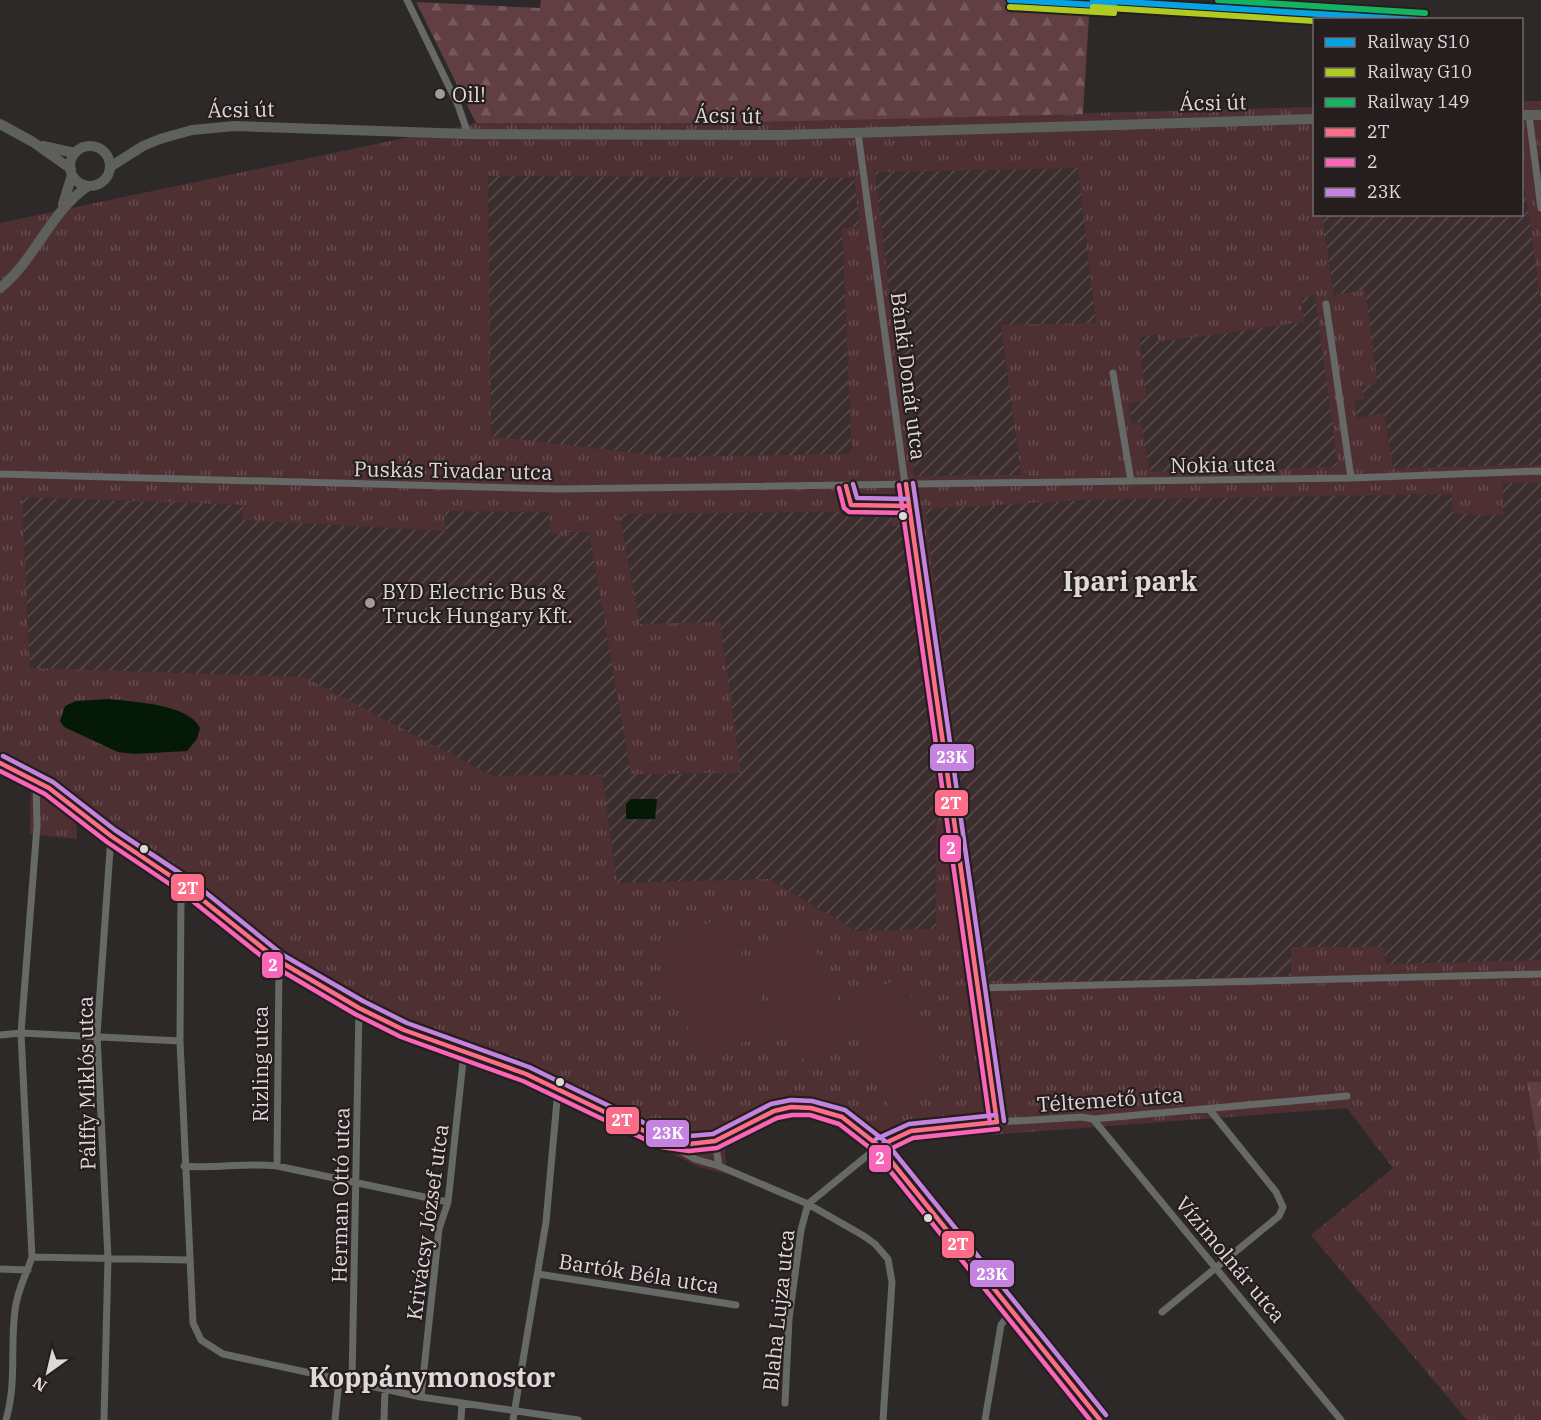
<svg xmlns="http://www.w3.org/2000/svg" width="1541" height="1420" font-family="'IBM Plex Serif',serif">
	<style>
		.industrial { fill: url(#industrial-furrows) }
		.grass { fill: url(#grass-tufts); fill-rule: evenodd }
		.forest { fill: url(#forest-firs) }
		.pitch { fill: #4e3033 }
		.water { fill: #041a06 }
		.lines { fill: none; stroke-linecap: round; stroke-linejoin: round }
		.street { stroke: #666965; stroke-width: 7 }
		.secondary { stroke: #61615f; stroke-width: 10 }
		.primary { stroke: #5e605c; stroke-width: 10 }
		.bus-1-casing { stroke: #261d1e; stroke-width: 9 }
		.bus-2-casing { stroke: #261d1e; stroke-width: 9 }
		.bus-3-casing { stroke: #261d1e; stroke-width: 9 }
		.bus-1 { stroke: #fb6d88; stroke-width: 4.5 }
		.bus-2 { stroke: #fa66b7; stroke-width: 4.5 }
		.bus-3 { stroke: #c483df; stroke-width: 4.5 }
		.rail-1-casing { stroke: #261d1e; stroke-width: 10 }
		.rail-2-casing { stroke: #261d1e; stroke-width: 10 }
		.rail-3-casing { stroke: #261d1e; stroke-width: 10 }
		.rail-1 { stroke: #06a3e4; stroke-width: 6 }
		.rail-2 { stroke: #b0cb1f; stroke-width: 6 }
		.rail-3 { stroke: #13b361; stroke-width: 6 }
		.poi-dot { fill: #a19b9b; stroke: #261d1e; stroke-width: 2 }
		.bus-dot { fill: #dfd8d9; stroke: #261d1e; stroke-width: 2 }
		.labels { text-anchor: middle; dominant-baseline: central; stroke-width: 4.5; stroke-linejoin: round; paint-order: stroke }
		.poi-label { font-size: 21px; fill: #dfd8d9; stroke: #261d1e; text-anchor: start }
		.street-label { font-size: 21px; fill: #dfd8d9; stroke: #261d1e }
		.district-label { font-size: 27px; font-weight: bold; fill: #dfd8d9; stroke: #261d1e }
		.line-badge { stroke: #261d1e; stroke-width: 2 }
		.badge-label { font-size: 16px; text-anchor: middle; font-weight: bold; fill: #fff }
	</style>
	<defs>
		<pattern id="industrial-furrows" width="10" height="10" patternUnits="userSpaceOnUse" patternTransform="scale(1.5)"><rect width="10" height="10" fill="#3c2e2f"/><path d="M-1 1l2-2M0 10L10 0M9 11l2-2" fill="none" stroke="#584c4d"/></pattern>
		<pattern id="grass-tufts" width="24" height="20" patternUnits="userSpaceOnUse" patternTransform="scale(1.5)"><rect width="24" height="20" fill="#4e3033"/><path d="M3 7l-1-3M5 7V3M7 7l1-3M15 17l-1-3M17 17v-4M19 17l1-3" fill="none" stroke="#674d50"/></pattern>
		<pattern id="forest-firs" width="22" height="20" patternUnits="userSpaceOnUse" patternTransform="scale(1.5)"><rect width="22" height="20" fill="#613e42"/><path d="M5 1l3.5 6h-7zM16 11l3.5 6h-7z" fill="#77595d"/></pattern>
	</defs>
	<rect width="100%" height="100%" fill="#2e2929"/>
	<path class="industrial" d="M1078 168 1096 323 1001 326 1021 475 915 476 900 382 875 172Z
		M1522 168 1541 304V465L1393 468 1384 413 1357 418 1354 401 1361 386 1365 290 1334 295 1322 215 1522 214Z
		M488 176 854 178 860 226 842 228 852 454 667 457 491 436Z
		M1315 295 1339 468 1150 472 1141 422 1132 423 1129 404 1141 401 1146 395 1139 338 1158 334 1159 342 1304 322 1301 298Z
		M1503 483H1541V960L1385 964 1384 947 1291 948 1292 976 1098 981H984L968 873 959 776 924 509 1081 500 1452 494 1454 514H1503Z
		M22 497 243 505V520L445 531 442 511 549 512 568 537 569 532H589L632 774 741 773 640 624 619 514 891 511 906 525 938 767H935L936 930 856 931 769 879 617 883 602 775 492 776 304 678 30 668Z"/>
	<path class="grass" d="M1522 101H1541V158H1539L1541 174V304L1522 168Z
		M1314 107V214L1322 215 1334 295 1365 290 1377 379 1373 385 1361 386 1364 399 1354 401 1357 418 1384 413 1393 468 1541 465V483H1503V515L1453 514 1452 494 1081 500 925 509 959 776 968 873 984 981H1098L1291 976V947H1384L1385 964 1541 960V1082L1527 1083 1541 1165V1420H1467L1311 1235 1393 1168 1347 1108 895 1142 878 1156C853 1125 820 1102 778 1115 760 1120 741 1134 724 1143L727 1174 699 1167 593 1114 544 1085 426 1044 367 1018 273 967 190 894 76 814 77 839 30 834 31 783 0 769V223L476 123H726ZM1078 168 1096 323 1001 325 1021 475 915 476 900 382 875 172ZM488 176 854 178 860 226 842 228 852 454 667 457 491 436ZM1315 295 1338 467 1150 472 1141 422 1132 423 1129 404 1142 401 1146 395 1139 338 1157 334 1159 342 1304 322 1301 298ZM22 497 243 505 242 520 446 531 443 511 549 512 550 533 568 537 569 532H589L631 774 741 773 720 622 640 624 619 514 890 511 892 526 906 525 938 766H935L936 929 856 931 769 879 617 883 602 775 492 776 304 677 30 668Z"/>
	<path class="forest" d="M541 0H1090L1083 114 726 123H476L416 2 540 8Z
		M1527 1082H1541V1165Z"/>
	<path class="pitch" d="M725 916 774 1029 702 1060 652 948Z
		M807 930 854 1036 796 1062 749 956Z
		M902 977 951 1082 891 1110 842 1005Z"/>
	<path class="water" d="M109 699C134 702 189 704 200 728L197 739 187 751 134 754 118 752 64 727 60 721 65 706 76 701Z
		M631 799H657L655 819H626V804Z"/>
	<g class="lines">
		<path class="street" d="M407 0 458 105 468 134
			M1529 115 1541 208
			M858 133 915 559 997 1122
			M1326 304 1351 478
			M1113 373 1131 481
			M0 474 558 489 1351 478 1541 471
			M184 885 181 895 180 1041 193 1323 201 1340 223 1354 421 1397 578 1420
			M978 988 1541 974
			M0 1035 21 1033 180 1041
			M1093 1119 1341 1420
			M715 1141 719 1166
			M667 1143 695 1159 719 1166 808 1204 864 1236 875 1244 888 1259 892 1282 883 1420
			M184 1166C215 1169 246 1162 277 1166L448 1202
			M277 1166 279 961
			M32 1257 189 1260
			M0 1269 28 1270
			M538 1274 736 1305
			M1162 1312 1279 1216 1283 1207 1276 1192 1209 1109
			M352 1381 359 1008
			M421 1397 439 1229 448 1202 464 1052
			M785 1403 789 1319 801 1230 808 1204 879 1146 902 1133 997 1122 1082 1117 1093 1119 1347 1096
			M6 1420C17 1380 10 1349 15 1310 17 1291 26 1275 32 1257L21 1033 37 826 36 780
			M104 1420 108 1258 97 1035 111 836
			M335 1420 339 1380
			M384 1420 385 1390
			M461 1420 462 1403
			M513 1420 546 1222 558 1089
			M985 1420 1001 1325 1012 1310"/>
		<path class="secondary" d="M0 763 49 788 111 836 184 885 279 961 359 1008 404 1030 526 1074 663 1140 689 1144 715 1141 774 1111 791 1107 811 1108 842 1117 879 1146 1100 1420"/>
		<path class="primary" d="M1522 115H1541
			M0 124 33 142 71 169
			M70 166a20 20 0 1 1 40 0a20 20 0 1 1-40 0Z
			M43 146 75 153
			M110 167 143 146 160 139 192 130 235 126 468 134 781 135 1314 119
			M63 204 72 175
			M0 288C35 260 50 212 88 186"/>
		<defs>
			<path id="bus-1" d="M906 484 997 1122
				M846 486 851 505 908 506
				M0 763 49 788 111 836 184 885 279 961 359 1008 404 1030 526 1074 663 1140 689 1144 715 1141 774 1111 791 1107 811 1108 842 1117 879 1146 1100 1420
				M879 1146 911 1131 997 1122"/>
			<path id="bus-2" d="M899 485 990 1123
				M839 488 844 508 849 512 908 513
				M0 771 45 794 107 842 180 891 275 967 355 1014 401 1037 523 1081 661 1147 689 1151 717 1148 777 1118 792 1115H810L839 1124 874 1151 1090 1420
				M882 1153 913 1138 998 1129"/>
			<path id="bus-3" d="M913 483 1004 1121
				M853 484 857 498 908 499
				M3 756 53 782 115 830 189 879 283 955 363 1001 407 1023 529 1067 665 1133 689 1136 713 1134 771 1104 791 1100 812 1101 845 1110 885 1141 1106 1415
				M876 1139 909 1124 996 1115"/>
		</defs>
		<use href="#bus-1" class="bus-1-casing"/>
		<use href="#bus-2" class="bus-2-casing"/>
		<use href="#bus-3" class="bus-3-casing"/>
		<use href="#bus-1" class="bus-1"/>
		<use href="#bus-2" class="bus-2"/>
		<use href="#bus-3" class="bus-3"/>
		<defs>
			<path id="rail-1" d="M1010 0 1114 6
				M1093 0 1417 20"/>
			<path id="rail-2" d="M1010 7 1114 13
				M1093 7 1314 21"/>
			<path id="rail-3" d="M1218 0 1425 13"/>
		</defs>
		<use href="#rail-1" class="rail-1-casing"/>
		<use href="#rail-2" class="rail-2-casing"/>
		<use href="#rail-3" class="rail-3-casing"/>
		<use href="#rail-1" class="rail-1"/>
		<use href="#rail-2" class="rail-2"/>
		<use href="#rail-3" class="rail-3"/>
	</g>
	<g class="poi-dot">
		<circle cx="440" cy="94" r="6"/>
		<circle cx="370" cy="603" r="6"/>
	</g>
	<g class="bus-dot">
		<circle cx="903" cy="516" r="5"/>
		<circle cx="144" cy="849" r="5"/>
		<circle cx="560" cy="1082" r="5"/>
		<circle cx="928" cy="1218" r="5"/>
	</g>
	<g class="labels">
		<g class="poi-label">
			<text x="452" y="94">Oil!</text>
			<text x="382" y="591">BYD Electric Bus &amp;<tspan x="382" dy="24">Truck Hungary Kft.</tspan></text>
		</g>
		<g class="street-label">
			<text transform="translate(1213 102) rotate(-1)">Ácsi út</text>
			<text transform="translate(241 109) rotate(-1)">Ácsi út</text>
			<text transform="translate(728 115) rotate(1)">Ácsi út</text>
			<text transform="translate(909 376) rotate(83)">Bánki Donát utca</text>
			<text transform="translate(1223 464) rotate(-1)">Nokia utca</text>
			<text transform="translate(453 470) rotate(1)">Puskás Tivadar utca</text>
			<text transform="translate(260 1064) rotate(-90)">Rizling utca</text>
			<text transform="translate(86 1083) rotate(-91)">Pálffy Miklós utca</text>
			<text transform="translate(1110 1099) rotate(-4)">Téltemető utca</text>
			<text transform="translate(340 1195) rotate(-89)">Herman Ottó utca</text>
			<text transform="translate(427 1222) rotate(-82)">Krivácsy József utca</text>
			<text transform="translate(1231 1259) rotate(50)">Vízimolnár utca</text>
			<text transform="translate(639 1273) rotate(9)">Bartók Béla utca</text>
			<text transform="translate(778 1310) rotate(-84)">Blaha Lujza utca</text>
		</g>
		<g class="district-label">
			<text x="1130" y="580">Ipari park</text>
			<text x="432" y="1376">Koppánymonostor</text>
		</g>
	</g>
	<g class="line-badge">
		<rect x="929" y="743" width="46" height="29" rx="6" fill="#c483df"/>
		<rect x="934" y="789" width="35" height="28" rx="6" fill="#fb6d88"/>
		<rect x="939" y="834" width="23" height="29" rx="6" fill="#fa66b7"/>
		<rect x="170" y="873" width="35" height="29" rx="6" fill="#fb6d88"/>
		<rect x="261" y="951" width="23" height="28" rx="6" fill="#fa66b7"/>
		<rect x="605" y="1106" width="35" height="29" rx="6" fill="#fb6d88"/>
		<rect x="645" y="1119" width="45" height="29" rx="6" fill="#c483df"/>
		<rect x="868" y="1144" width="24" height="29" rx="6" fill="#fa66b7"/>
		<rect x="941" y="1230" width="34" height="29" rx="6" fill="#fb6d88"/>
		<rect x="969" y="1259" width="46" height="29" rx="6" fill="#c483df"/>
	</g>
	<g class="badge-label">
		<text x="952" y="763">23K</text>
		<text x="951" y="809">2T</text>
		<text x="951" y="854">2</text>
		<text x="188" y="894">2T</text>
		<text x="273" y="971">2</text>
		<text x="622" y="1126">2T</text>
		<text x="668" y="1139">23K</text>
		<text x="880" y="1164">2</text>
		<text x="958" y="1250">2T</text>
		<text x="992" y="1280">23K</text>
	</g>
	<rect x="1313" y="18" width="210" height="198" fill="#261d1e" stroke="#706869" stroke-width="1.5"/>
	<rect x="1325" y="38" width="30" height="9" fill="#06a3e4" stroke="#706869" stroke-width="1.5"/>
	<text x="1367" y="48" font-size="18" fill="#dfd8d9">Railway S10</text>
	<rect x="1325" y="68" width="30" height="9" fill="#b0cb1f" stroke="#706869" stroke-width="1.5"/>
	<text x="1367" y="78" font-size="18" fill="#dfd8d9">Railway G10</text>
	<rect x="1325" y="98" width="30" height="9" fill="#13b361" stroke="#706869" stroke-width="1.5"/>
	<text x="1367" y="108" font-size="18" fill="#dfd8d9">Railway 149</text>
	<rect x="1325" y="128" width="30" height="9" fill="#fb6d88" stroke="#706869" stroke-width="1.5"/>
	<text x="1367" y="138" font-size="18" fill="#dfd8d9">2T</text>
	<rect x="1325" y="158" width="30" height="9" fill="#fa66b7" stroke="#706869" stroke-width="1.5"/>
	<text x="1367" y="168" font-size="18" fill="#dfd8d9">2</text>
	<rect x="1325" y="188" width="30" height="9" fill="#c483df" stroke="#706869" stroke-width="1.5"/>
	<text x="1367" y="198" font-size="18" fill="#dfd8d9">23K</text>
	<g transform="translate(48 1372) rotate(214)" stroke="#261d1e" stroke-width="4.5" paint-order="stroke">
	<path d="M0-4.5L10 22L0 15L-10 22Z" fill="#dfd8d9"/>
	<text y="-9" font-size="16" font-weight="bold" text-anchor="middle" fill="#dfd8d9">N</text>
	</g>
</svg>
